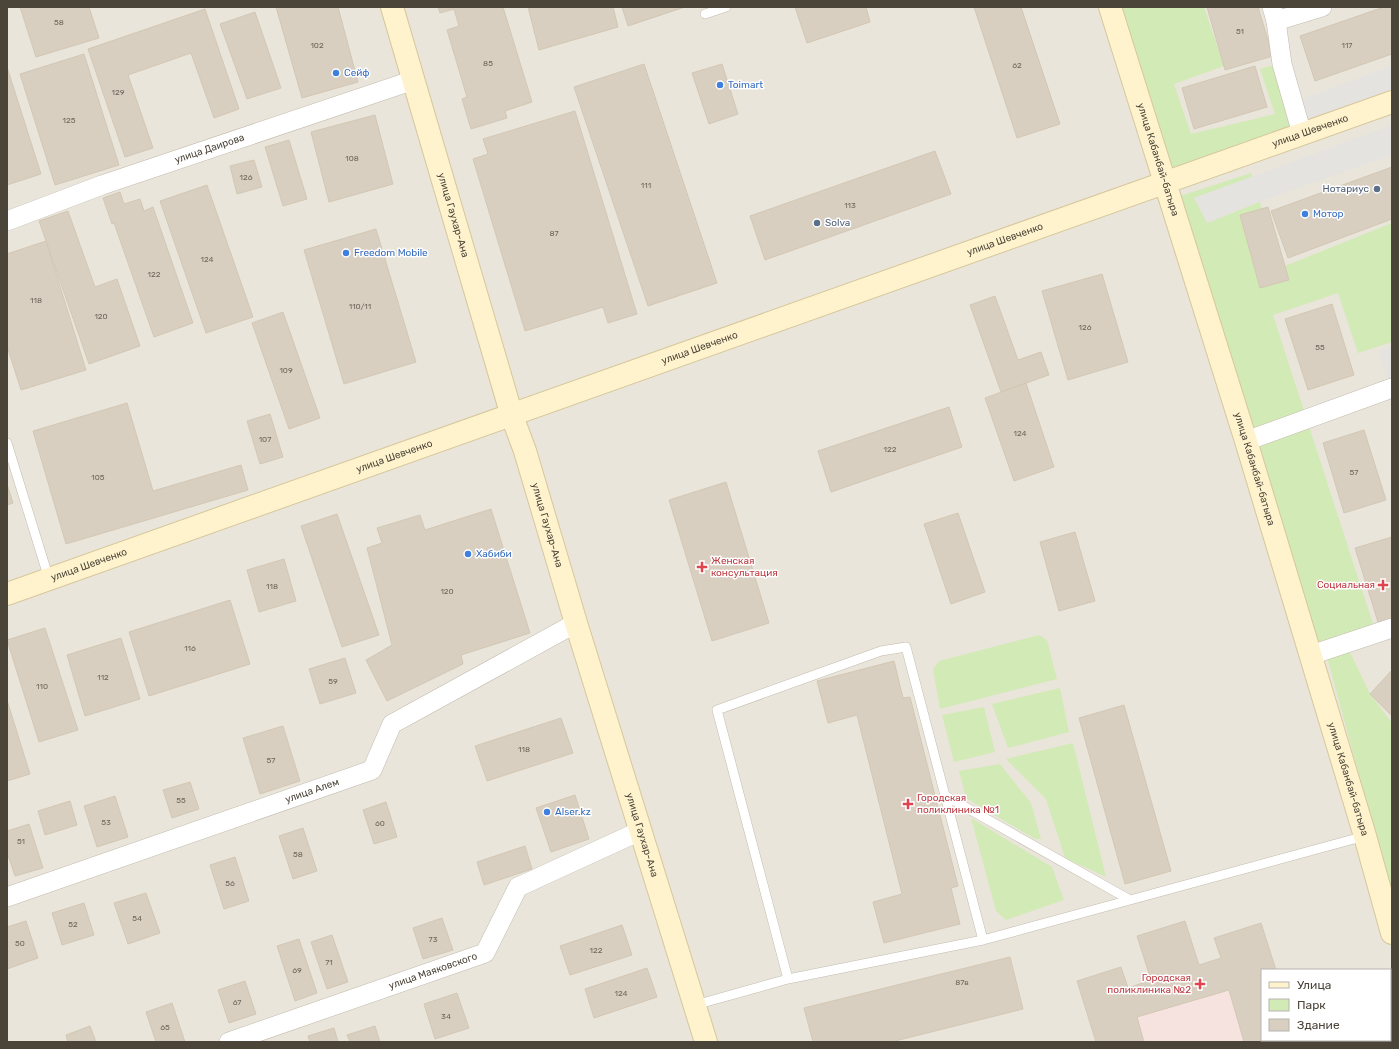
<svg xmlns="http://www.w3.org/2000/svg" width="1399" height="1049" font-family="Rubik,sans-serif">
	<style>
		.residential { fill: #eae5da; fill-rule: evenodd }
		.medical { fill: #f6e3e0 }
		.green { fill: #d2eab5 }
		.parking { fill: #e5e3e0 }
		.building { fill: #d8cfc1; stroke: #d3c7b4 }
		.lines { fill: none; stroke-linecap: round; stroke-linejoin: round }
		.lane-casing { stroke: #c2bbae; stroke-width: 10 }
		.street-casing { stroke: #c2bbae; stroke-width: 20 }
		.secondary-casing { stroke: #d6c79b; stroke-width: 24 }
		.lane { stroke: #fff; stroke-width: 9 }
		.street { stroke: #fff; stroke-width: 19 }
		.secondary { stroke: #fff3cd; stroke-width: 22 }
		.shop-dot { fill: #3f7fe0; stroke: #fff; stroke-width: 1.5 }
		.service-dot { fill: #5c6f8a; stroke: #fff; stroke-width: 1.5 }
		.health-dot { fill: #e0444e; stroke: #fff; stroke-width: 1.5 }
		.labels { text-anchor: middle; dominant-baseline: central; stroke-width: 3; stroke-linejoin: round; paint-order: stroke }
		.number-label { font-size: 8px; fill: #6e675b }
		.shop-label { font-size: 10px; fill: #366cbe; stroke: #fff; text-anchor: start }
		.street-label { font-size: 10px; fill: #4b4439; stroke: #fff }
		.service-label { font-size: 10px; fill: #4e5e75; stroke: #fff; text-anchor: end }
		.health-label { font-size: 10px; fill: #be3a42; stroke: #fff; text-anchor: start }
	</style>
	<rect width="100%" height="100%" fill="#f6f3ec"/>
	<path class="residential" d="M7 7H1392V1042H7ZM1262 970H1390V1040H1262Z"/>
	<path class="medical" d="M1185 921 1200 965 1221 958 1214 938 1261 923 1276 970H1262V1040H1297L1298 1042H1096L1077 981 1121 967 1128 988 1150 980 1137 936Z"/>
	<path class="green" d="M1117 7H1204L1224 66 1174 84 1191 134 1275 114 1260 69 1274 65 1291 132 1168 174Z
		M1251 173 1280 268 1392 223V342L1358 353 1338 293 1273 315 1373 624 1311 647 1177 197Z
		M1039 635 1047 640 1057 679 940 709 933 669 939 661Z
		M1349 650 1370 694 1392 723V896L1327 657Z
		M1060 688 1069 732 1008 748 992 704Z
		M984 707 995 752 954 762 942 715Z
		M1073 743 1106 877 1065 858 1046 799 1006 759Z
		M1000 764 1031 803 1041 839H1035L966 798 959 771Z
		M971 818 1052 867 1064 900 1006 920 996 911Z"/>
	<path class="parking" d="M1392 65V96L1307 128 1298 101Z
		M1392 125V155L1267 199 1207 223 1194 198Z
		M1392 346V392L1378 351Z"/>
	<path class="building" d="M20 7H89L99 38 36 57Z
		M276 7H338L358 82 302 98Z
		M438 7H503L532 102 505 111 507 118 471 129 462 99 467 97 447 30 459 26 454 9 440 13Z
		M528 7H613L618 27 539 50Z
		M622 7H685L628 26Z
		M795 7H866L870 22 807 43Z
		M974 7H1021L1060 124 1017 138Z
		M1207 7H1258L1273 56 1225 70Z
		M1384 7H1392V54L1315 81 1300 36Z
		M205 9 239 109 214 118 191 53 128 75 153 148 125 157 88 49Z
		M255 12 281 88 247 99 220 24Z
		M84 54 119 165 55 185 20 74Z
		M644 64 717 283 648 306 574 87Z
		M722 64 738 114 709 124 692 73Z
		M1255 66 1267 107 1194 129 1182 88Z
		M7 67 41 174 7 185Z
		M575 111 637 314 608 323 603 307 525 331 473 159 488 154 483 139Z
		M375 115 393 184 329 202 311 132Z
		M289 140 307 199 283 206 265 147Z
		M935 151 951 194 765 260 750 216Z
		M254 160 262 187 237 194 230 166Z
		M1392 167V219L1288 258 1271 211Z
		M207 185 253 317 206 333 160 201Z
		M120 192 124 204 140 199 144 211 153 207 193 323 154 337 114 223 112 224 103 198Z
		M1268 207 1289 280 1260 288 1240 215Z
		M68 211 95 287 117 279 140 346 89 364 39 221Z
		M376 229 416 362 344 384 304 250Z
		M46 241 86 370 21 390 7 346V254Z
		M1102 274 1128 362 1068 380 1042 291Z
		M995 296 1018 360 1041 352 1049 375 1001 392 970 305Z
		M1332 304 1354 375 1308 390 1285 319Z
		M283 312 320 418 289 429 252 323Z
		M1026 383 1054 467 1014 481 985 398Z
		M127 403 153 491 241 465 248 490 66 544 33 431Z
		M949 407 962 447 831 492 818 451Z
		M270 414 283 457 260 464 247 421Z
		M1364 430 1386 500 1344 513 1323 443Z
		M726 482 769 623 712 641 669 500Z
		M7 484 13 503 7 505Z
		M491 509 530 633 461 655 463 664 387 701 366 660 392 645 367 548 382 543 377 528 420 515 425 530Z
		M958 513 985 592 951 604 924 524Z
		M337 514 379 635 342 647 301 526Z
		M1075 532 1095 601 1059 611 1040 542Z
		M1392 537V618L1378 622 1355 548Z
		M284 559 296 601 259 612 247 570Z
		M230 600 250 664 149 696 129 632Z
		M45 628 78 730 39 742 7 640Z
		M121 638 140 699 85 716 67 655Z
		M345 658 356 693 320 704 309 669Z
		M894 661 903 698 910 697 958 886 951 888 960 924 884 943 873 902 902 894 857 715 828 723 817 681Z
		M1392 670V716L1370 694Z
		M7 700 30 774 7 781Z
		M1124 705 1171 871 1125 884 1079 718Z
		M561 718 573 753 487 781 475 746Z
		M283 726 300 781 260 794 243 738Z
		M190 782 199 809 172 818 163 790Z
		M575 795 589 839 551 852 536 808Z
		M115 796 128 837 97 847 84 806Z
		M70 801 77 825 45 835 38 811Z
		M386 802 397 837 374 844 363 810Z
		M29 824 43 868 15 876 7 852V831Z
		M303 828 317 871 293 879 279 836Z
		M525 846 532 869 484 885 477 862Z
		M235 857 249 901 224 909 210 865Z
		M146 893 160 933 128 944 114 903Z
		M84 903 94 935 62 945 52 913Z
		M442 918 453 950 423 959 413 928Z
		M26 921 38 958 7 969V927Z
		M1185 921 1199 965 1221 958 1214 938 1261 923 1276 970H1262V1040H1297L1298 1042H1244L1229 990 1137 1017 1144 1042H1096L1077 981 1121 967 1128 988 1151 980 1137 936Z
		M622 925 632 955 570 975 560 946Z
		M332 935 348 982 327 989 311 942Z
		M299 939 317 993 295 1001 277 946Z
		M1010 957 1023 1009 891 1042H813L804 1008Z
		M647 968 657 997 594 1018 585 989Z
		M245 981 256 1014 229 1023 218 990Z
		M457 993 469 1028 435 1039 424 1004Z
		M172 1003 185 1042H156L146 1012Z
		M90 1026 96 1042H68L66 1035Z
		M375 1026 380 1042H350L347 1035Z
		M334 1028 338 1042H310L308 1036Z"/>
	<g class="lines">
		<defs>
			<path id="lane" d="M705 14 726 7
				M7 443 49 579
				M944 795 1130 900 1365 836
				M983 940 1130 900
				M695 1005 788 979 983 940 906 647 881 651 717 710 788 979"/>
			<g id="street">
				<path d="M1272 7 1276 21 1322 7"/>
				<path d="M1276 21 1282 64 1302 134"/>
				<path id="s1" d="M7 221 102 185 414 80"/>
				<path d="M1246 441 1392 388"/>
				<path d="M1311 655 1392 628"/>
				<path id="s2" d="M7 897 372 770 392 724 576 623"/>
				<path id="s3" d="M229 1042 485 953 518 887 640 831"/>
			</g>
			<g id="secondary">
				<path id="s4" d="M392 7 512 416 525 451 576 623 706 1042"/>
				<path id="s5" d="M1110 7 1246 441 1365 836 1392 933"/>
				<path id="s6" d="M7 594 1392 102"/>
			</g>
		</defs>
		<use href="#lane" class="lane-casing"/>
		<use href="#street" class="street-casing"/>
		<use href="#secondary" class="secondary-casing"/>
		<use href="#lane" class="lane"/>
		<use href="#street" class="street"/>
		<use href="#secondary" class="secondary"/>
	</g>
	<g class="shop-dot">
		<circle cx="336" cy="73" r="4"/>
		<circle cx="720" cy="85" r="4"/>
		<circle cx="1305" cy="214" r="4"/>
		<circle cx="346" cy="253" r="4"/>
		<circle cx="468" cy="554" r="4"/>
		<circle cx="547" cy="812" r="4"/>
	</g>
	<g class="service-dot">
		<circle cx="1377" cy="189" r="4"/>
		<circle cx="817" cy="223" r="4"/>
	</g>
	<g class="health-dot">
		<path d="M700 561h4v4h4v4h-4v4h-4v-4h-4v-4h4z"/>
		<path d="M1381 579h4v4h4v4h-4v4h-4v-4h-4v-4h4z"/>
		<path d="M906 798h4v4h4v4h-4v4h-4v-4h-4v-4h4z"/>
		<path d="M1198 978h4v4h4v4h-4v4h-4v-4h-4v-4h4z"/>
	</g>
	<g class="labels">
		<g class="number-label">
			<text x="59" y="22">58</text>
			<text x="1240" y="31">51</text>
			<text x="317" y="45">102</text>
			<text x="1347" y="45">117</text>
			<text x="488" y="63">85</text>
			<text x="1017" y="65">62</text>
			<text x="118" y="92">129</text>
			<text x="69" y="120">125</text>
			<text x="352" y="158">108</text>
			<text x="246" y="177">126</text>
			<text x="646" y="185">111</text>
			<text x="850" y="205">113</text>
			<text x="554" y="233">87</text>
			<text x="207" y="259">124</text>
			<text x="154" y="274">122</text>
			<text x="36" y="300">118</text>
			<text x="360" y="306">110/11</text>
			<text x="101" y="316">120</text>
			<text x="1085" y="327">126</text>
			<text x="1320" y="347">55</text>
			<text x="286" y="370">109</text>
			<text x="1020" y="433">124</text>
			<text x="265" y="439">107</text>
			<text x="890" y="449">122</text>
			<text x="1354" y="472">57</text>
			<text x="98" y="477">105</text>
			<text x="272" y="586">118</text>
			<text x="447" y="591">120</text>
			<text x="190" y="648">116</text>
			<text x="103" y="677">112</text>
			<text x="333" y="681">59</text>
			<text x="42" y="686">110</text>
			<text x="524" y="749">118</text>
			<text x="271" y="760">57</text>
			<text x="181" y="800">55</text>
			<text x="106" y="822">53</text>
			<text x="380" y="823">60</text>
			<text x="21" y="841">51</text>
			<text x="298" y="854">58</text>
			<text x="230" y="883">56</text>
			<text x="137" y="918">54</text>
			<text x="73" y="924">52</text>
			<text x="433" y="939">73</text>
			<text x="20" y="943">50</text>
			<text x="596" y="950">122</text>
			<text x="329" y="962">71</text>
			<text x="297" y="970">69</text>
			<text x="962" y="982">87в</text>
			<text x="621" y="993">124</text>
			<text x="237" y="1002">67</text>
			<text x="446" y="1016">34</text>
			<text x="165" y="1027">65</text>
		</g>
		<g class="shop-label">
			<text x="344" y="73">Сейф</text>
			<text x="728" y="85">Toimart</text>
			<text x="1313" y="214">Мотор</text>
			<text x="354" y="253">Freedom Mobile</text>
			<text x="476" y="554">Хабиби</text>
			<text x="555" y="812">Alser.kz</text>
		</g>
		<g class="street-label">
			<text stroke="none"><textPath href="#s6" startOffset="1383">улица Шевченко</textPath></text>
			<text stroke="none"><textPath href="#s1" startOffset="215">улица Даирова</textPath></text>
			<text stroke="none"><textPath href="#s5" startOffset="160">улица Кабанбай-батыра</textPath></text>
			<text stroke="none"><textPath href="#s4" startOffset="217">улица Гаухар-Ана</textPath></text>
			<text stroke="none"><textPath href="#s6" startOffset="1059">улица Шевченко</textPath></text>
			<text stroke="none"><textPath href="#s6" startOffset="735">улица Шевченко</textPath></text>
			<text stroke="none"><textPath href="#s6" startOffset="411">улица Шевченко</textPath></text>
			<text stroke="none"><textPath href="#s5" startOffset="484">улица Кабанбай-батыра</textPath></text>
			<text stroke="none"><textPath href="#s4" startOffset="541">улица Гаухар-Ана</textPath></text>
			<text stroke="none"><textPath href="#s6" startOffset="87">улица Шевченко</textPath></text>
			<text stroke="none"><textPath href="#s5" startOffset="808">улица Кабанбай-батыра</textPath></text>
			<text stroke="none"><textPath href="#s2" startOffset="323">улица Алем</textPath></text>
			<text stroke="none"><textPath href="#s4" startOffset="865">улица Гаухар-Ана</textPath></text>
			<text stroke="none"><textPath href="#s3" startOffset="216">улица Маяковского</textPath></text>
		</g>
		<g class="service-label">
			<text x="1369" y="189">Нотариус</text>
			<text x="825" y="223" text-anchor="start">Solva</text>
		</g>
		<g class="health-label">
			<text x="711" y="561">Женская<tspan x="711" dy="12">консультация</tspan></text>
			<text x="1375" y="585" text-anchor="end">Социальная</text>
			<text x="917" y="798">Городская<tspan x="917" dy="12">поликлиника №1</tspan></text>
			<text x="1191" y="978" text-anchor="end">Городская<tspan x="1191" dy="12">поликлиника №2</tspan></text>
		</g>
	</g>
	<rect width="1399" height="1049" fill="none" stroke="#4b4439" stroke-width="16"/>
	<rect x="1261" y="969" width="130" height="72" fill="#ffffff" stroke="#b7b4b0"/>
	<rect x="1269" y="982" width="20" height="6" fill="#fff3cd" stroke="#b7b4b0"/>
	<text x="1297" y="989" font-size="12" fill="#4b4439">Улица</text>
	<rect x="1269" y="999" width="20" height="12" fill="#d2eab5" stroke="#b7b4b0"/>
	<text x="1297" y="1009" font-size="12" fill="#4b4439">Парк</text>
	<rect x="1269" y="1019" width="20" height="12" fill="#d8cfc1" stroke="#b7b4b0"/>
	<text x="1297" y="1029" font-size="12" fill="#4b4439">Здание</text>
</svg>
